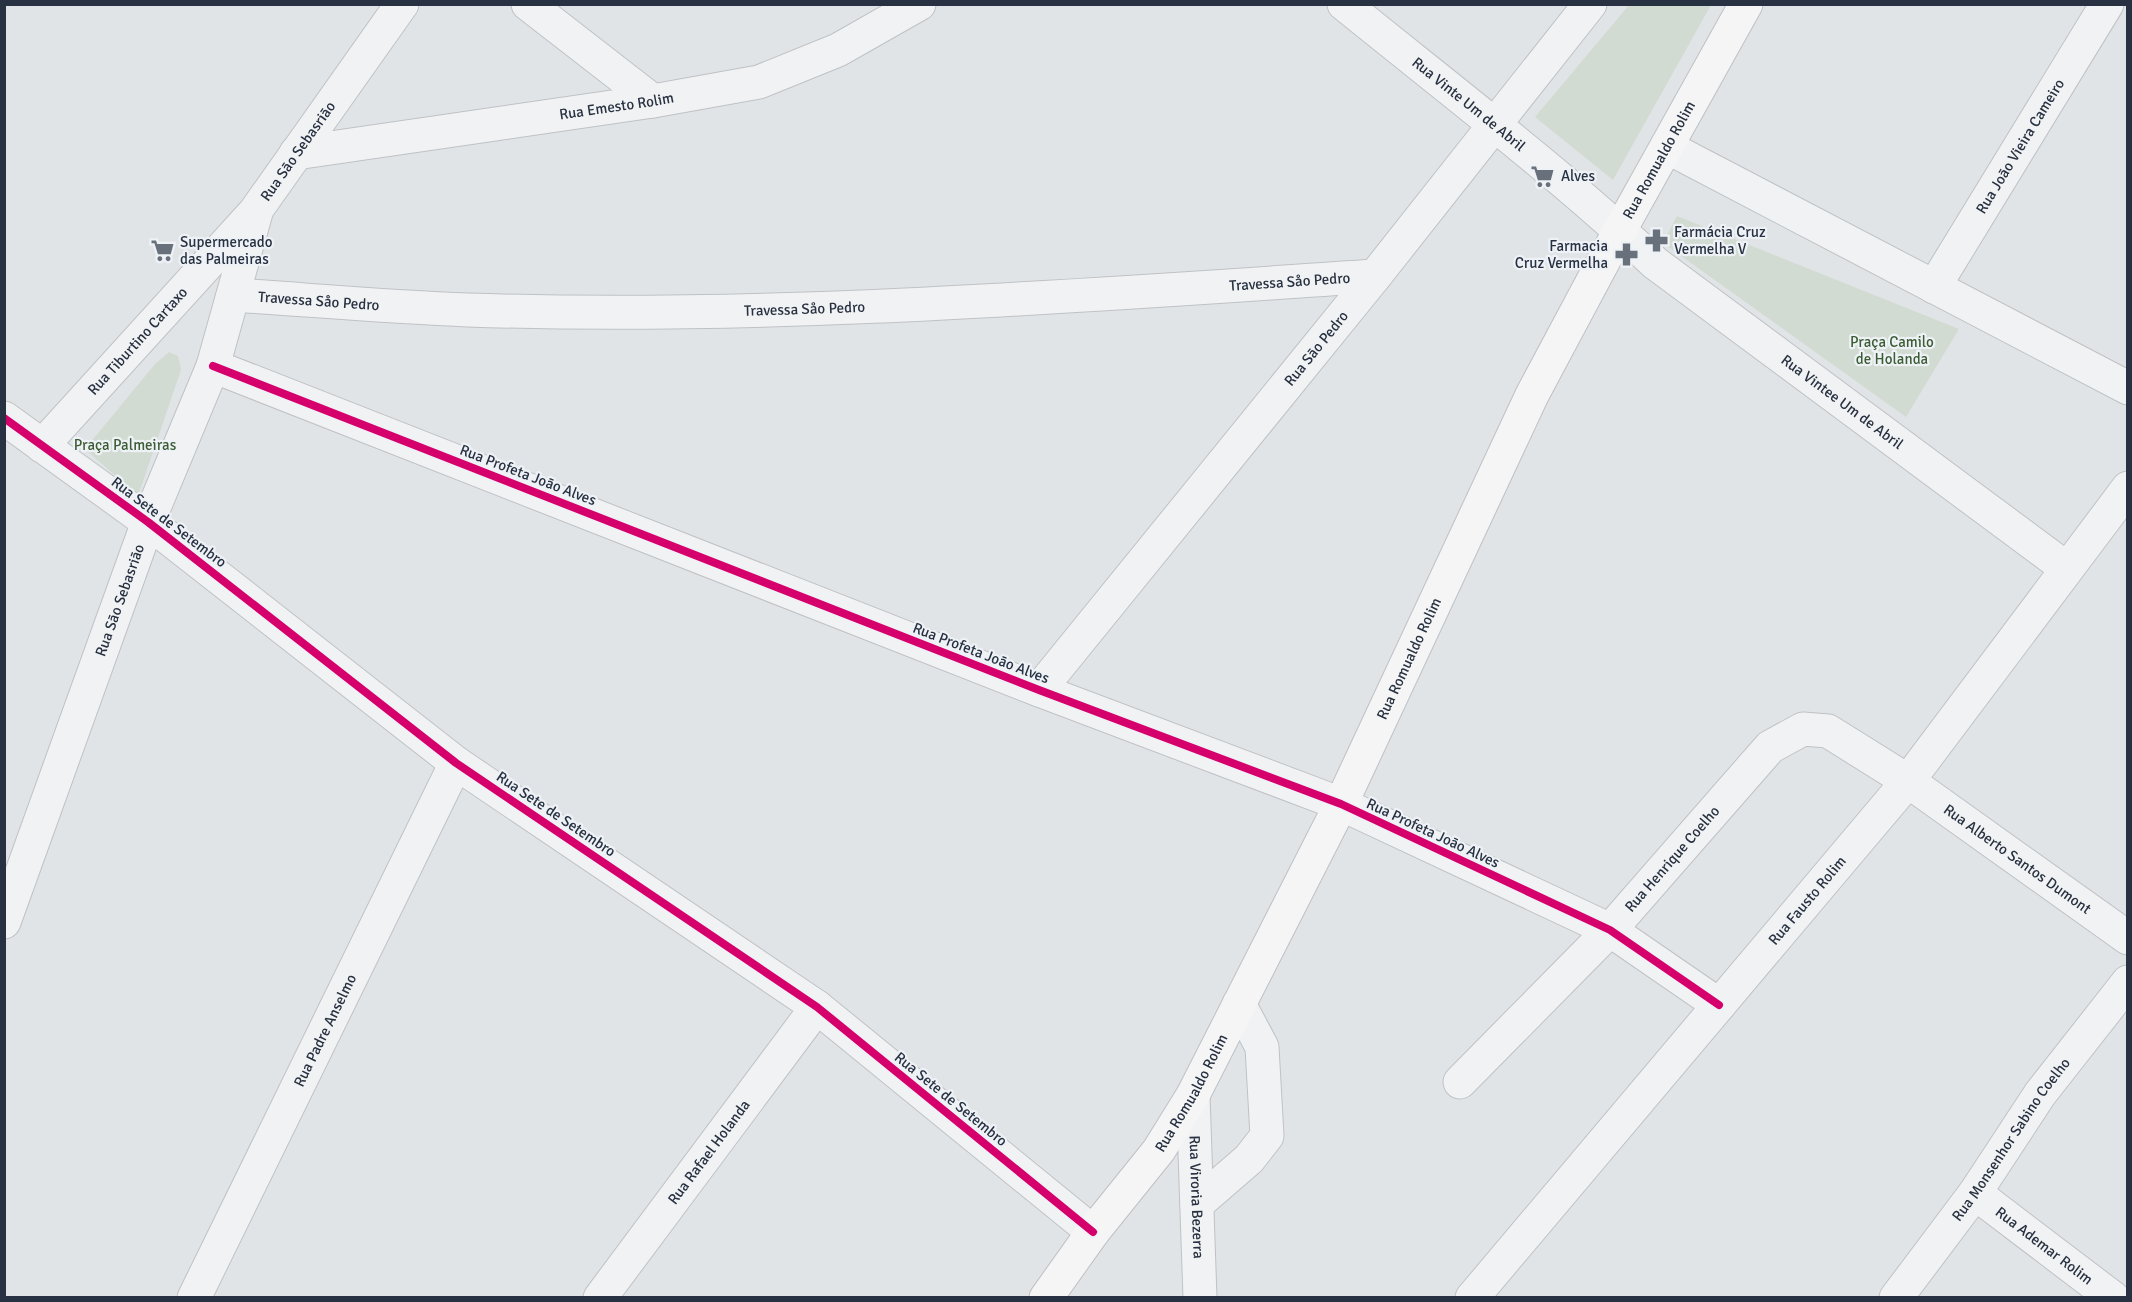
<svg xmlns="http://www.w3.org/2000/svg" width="2132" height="1302" font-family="Signika,sans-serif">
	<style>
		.green { fill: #d2dbd2 }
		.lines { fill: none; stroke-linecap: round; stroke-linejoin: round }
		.minor-casing { stroke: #bfc2c5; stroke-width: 35 }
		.major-casing { stroke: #bdc1c5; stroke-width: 35 }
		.minor { stroke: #f1f2f3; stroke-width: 33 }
		.major { stroke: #f5f5f6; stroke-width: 33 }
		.cycleway-casing { stroke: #eef2f6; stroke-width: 11 }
		.cycleway { stroke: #d6006c; stroke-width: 8 }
		.labels { text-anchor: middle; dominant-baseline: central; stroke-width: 4.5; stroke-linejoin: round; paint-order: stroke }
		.street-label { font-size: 15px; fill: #273141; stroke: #eef2f6 }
		.poi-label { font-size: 15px; fill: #273141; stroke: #eef2f6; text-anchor: start }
		.park-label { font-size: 15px; fill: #3c5d34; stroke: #eef2f6 }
	</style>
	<rect width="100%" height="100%" fill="#e1e4e7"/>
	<path class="green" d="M1629 5H1711L1613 180 1535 117Z
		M1677 216 1959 329 1906 417 1663 243Z
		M169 352 178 356 181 370 138 496 85 449 155 364Z"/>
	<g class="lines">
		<defs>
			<g id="minor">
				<path d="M528 4 653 101"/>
				<path id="s1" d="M1344 4C1449 89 1557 171 1655 263L2066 568"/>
				<path d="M1667 147 2128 388"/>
				<path id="s2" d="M296 153 653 101 759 82 838 50 919 4"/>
				<path id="s3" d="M1934 287 2107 4"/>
				<path id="s4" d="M233 295C311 300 390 307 468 310 770 320 1073 296 1375 276"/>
				<path d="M213 366 1039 690 1341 804 1610 930 1719 1005"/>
				<path d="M4 418 148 522 456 763 817 1007 1093 1232"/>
				<path id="s5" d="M42 446 253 214"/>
				<path id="s6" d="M1039 690 1375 276 1590 4"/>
				<path id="s7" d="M4 922 148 522 213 366 257 209 402 4"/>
				<path id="s8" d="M1460 1082 1610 930 1770 747 1803 729 1828 731 1908 781 2128 938"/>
				<path id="s9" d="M1193 1095 1200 1298"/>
				<path id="s10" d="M1975 1193 2113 1298"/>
				<path d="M1197 1204 1249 1159 1267 1136 1262 1047 1239 1004"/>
				<path id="s11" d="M194 1298 456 763"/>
				<path id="s12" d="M600 1298 817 1007"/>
				<path id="s13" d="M1472 1298 1908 781 2128 488"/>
				<path id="s14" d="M1896 1298 1975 1193 2040 1094 2128 982"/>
			</g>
			<g id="major">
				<path id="s15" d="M1046 1298 1093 1232 1159 1150 1193 1095 1341 804 1532 395 1620 230 1746 4"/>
			</g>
		</defs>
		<use href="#minor" class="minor-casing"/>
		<use href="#major" class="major-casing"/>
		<use href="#minor" class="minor"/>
		<use href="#major" class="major"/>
		<defs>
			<path id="cycleway" d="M213 366 1039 690 1341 804 1610 930 1719 1005
				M4 418 148 522 456 763 817 1007 1093 1232"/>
		</defs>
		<use href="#cycleway" class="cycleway-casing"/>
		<use href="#cycleway" class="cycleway"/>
	</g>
	<defs>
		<symbol id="supermarket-bare" viewBox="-9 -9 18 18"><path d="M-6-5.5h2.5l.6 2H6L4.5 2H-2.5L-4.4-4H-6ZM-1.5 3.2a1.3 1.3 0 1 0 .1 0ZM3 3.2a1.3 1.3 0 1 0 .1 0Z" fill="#68707b" stroke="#eef2f6" stroke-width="2.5" paint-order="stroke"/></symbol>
		<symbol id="pharmacy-bare" viewBox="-9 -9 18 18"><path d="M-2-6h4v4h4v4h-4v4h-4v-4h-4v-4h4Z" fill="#68707b" stroke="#eef2f6" stroke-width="2.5" paint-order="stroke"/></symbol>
	</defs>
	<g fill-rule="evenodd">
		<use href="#supermarket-bare" x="1526" y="160" width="33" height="33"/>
		<use href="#pharmacy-bare" x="1640" y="224" width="33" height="33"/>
		<use href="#supermarket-bare" x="146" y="234" width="33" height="33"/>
		<use href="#pharmacy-bare" x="1610" y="238" width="33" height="33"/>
	</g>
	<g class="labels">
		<g class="street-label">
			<text stroke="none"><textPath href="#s1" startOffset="160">Rua Vinte Um de Abril</textPath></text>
			<text stroke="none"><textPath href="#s2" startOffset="324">Rua Emesto Rolim</textPath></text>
			<text stroke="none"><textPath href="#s3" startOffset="165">Rua Joāo Vieira Cameiro</textPath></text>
			<text stroke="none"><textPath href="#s7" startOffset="828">Rua Sāo Sebasriāo</textPath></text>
			<text stroke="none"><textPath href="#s15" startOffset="1296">Rua Romualdo Rolim</textPath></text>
			<text stroke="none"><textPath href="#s4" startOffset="1058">Travessa Såo Pedro</textPath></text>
			<text stroke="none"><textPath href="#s4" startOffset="86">Travessa Såo Pedro</textPath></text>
			<text stroke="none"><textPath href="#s4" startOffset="572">Travessa Såo Pedro</textPath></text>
			<text stroke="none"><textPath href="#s5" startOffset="142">Rua Tiburtino Cartaxo</textPath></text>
			<text stroke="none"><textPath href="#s6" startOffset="440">Rua Sāo Pedro</textPath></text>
			<text stroke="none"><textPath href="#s1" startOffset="638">Rua Vintee Um de Abril</textPath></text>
			<text transform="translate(528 475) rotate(21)">Rua Profeta Joāo Alves</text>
			<text transform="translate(169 522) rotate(37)">Rua Sete de Setembro</text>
			<text stroke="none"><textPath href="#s7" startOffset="342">Rua Sāo Sebasriāo</textPath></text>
			<text transform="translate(981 653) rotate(21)">Rua Profeta Joāo Alves</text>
			<text stroke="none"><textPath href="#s15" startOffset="738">Rua Romualdo Rolim</textPath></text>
			<text transform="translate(556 814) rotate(34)">Rua Sete de Setembro</text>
			<text transform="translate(1433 833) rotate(25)">Rua Profeta Joāo Alves</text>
			<text stroke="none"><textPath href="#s8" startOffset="748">Rua Alberto Santos Dumont</textPath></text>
			<text stroke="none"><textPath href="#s8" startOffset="308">Rua Henrique Coelho</textPath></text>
			<text stroke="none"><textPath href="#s13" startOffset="520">Rua Fausto Rolim</textPath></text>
			<text stroke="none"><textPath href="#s11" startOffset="298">Rua Padre Anselmo</textPath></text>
			<text stroke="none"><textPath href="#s15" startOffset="252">Rua Romualdo Rolim</textPath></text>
			<text transform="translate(951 1099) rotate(39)">Rua Sete de Setembro</text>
			<text stroke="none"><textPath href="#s14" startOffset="196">Rua Monsenhor Sabino Coelho</textPath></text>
			<text stroke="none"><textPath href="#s12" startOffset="182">Rua Rafael Holanda</textPath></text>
			<text stroke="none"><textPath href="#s9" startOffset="102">Rua Viroria Bezerra</textPath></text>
			<text stroke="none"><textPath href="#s10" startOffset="87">Rua Ademar Rolim</textPath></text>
		</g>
		<g class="poi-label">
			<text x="1561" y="176">Alves</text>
			<text x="1674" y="232">Farmácia Cruz<tspan x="1674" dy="17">Vermelha V</tspan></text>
			<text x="180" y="242">Supermercado<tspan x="180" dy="17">das Palmeiras</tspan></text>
			<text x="1608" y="246" text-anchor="end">Farmacia<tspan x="1608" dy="17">Cruz Vermelha</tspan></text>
		</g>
		<g class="park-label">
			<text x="1892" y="342">Praça Camilo<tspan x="1892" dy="17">de Holanda</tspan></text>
			<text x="125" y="445">Praça Palmeiras</text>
		</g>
	</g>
	<rect width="2132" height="1302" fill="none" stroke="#273141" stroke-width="12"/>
</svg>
